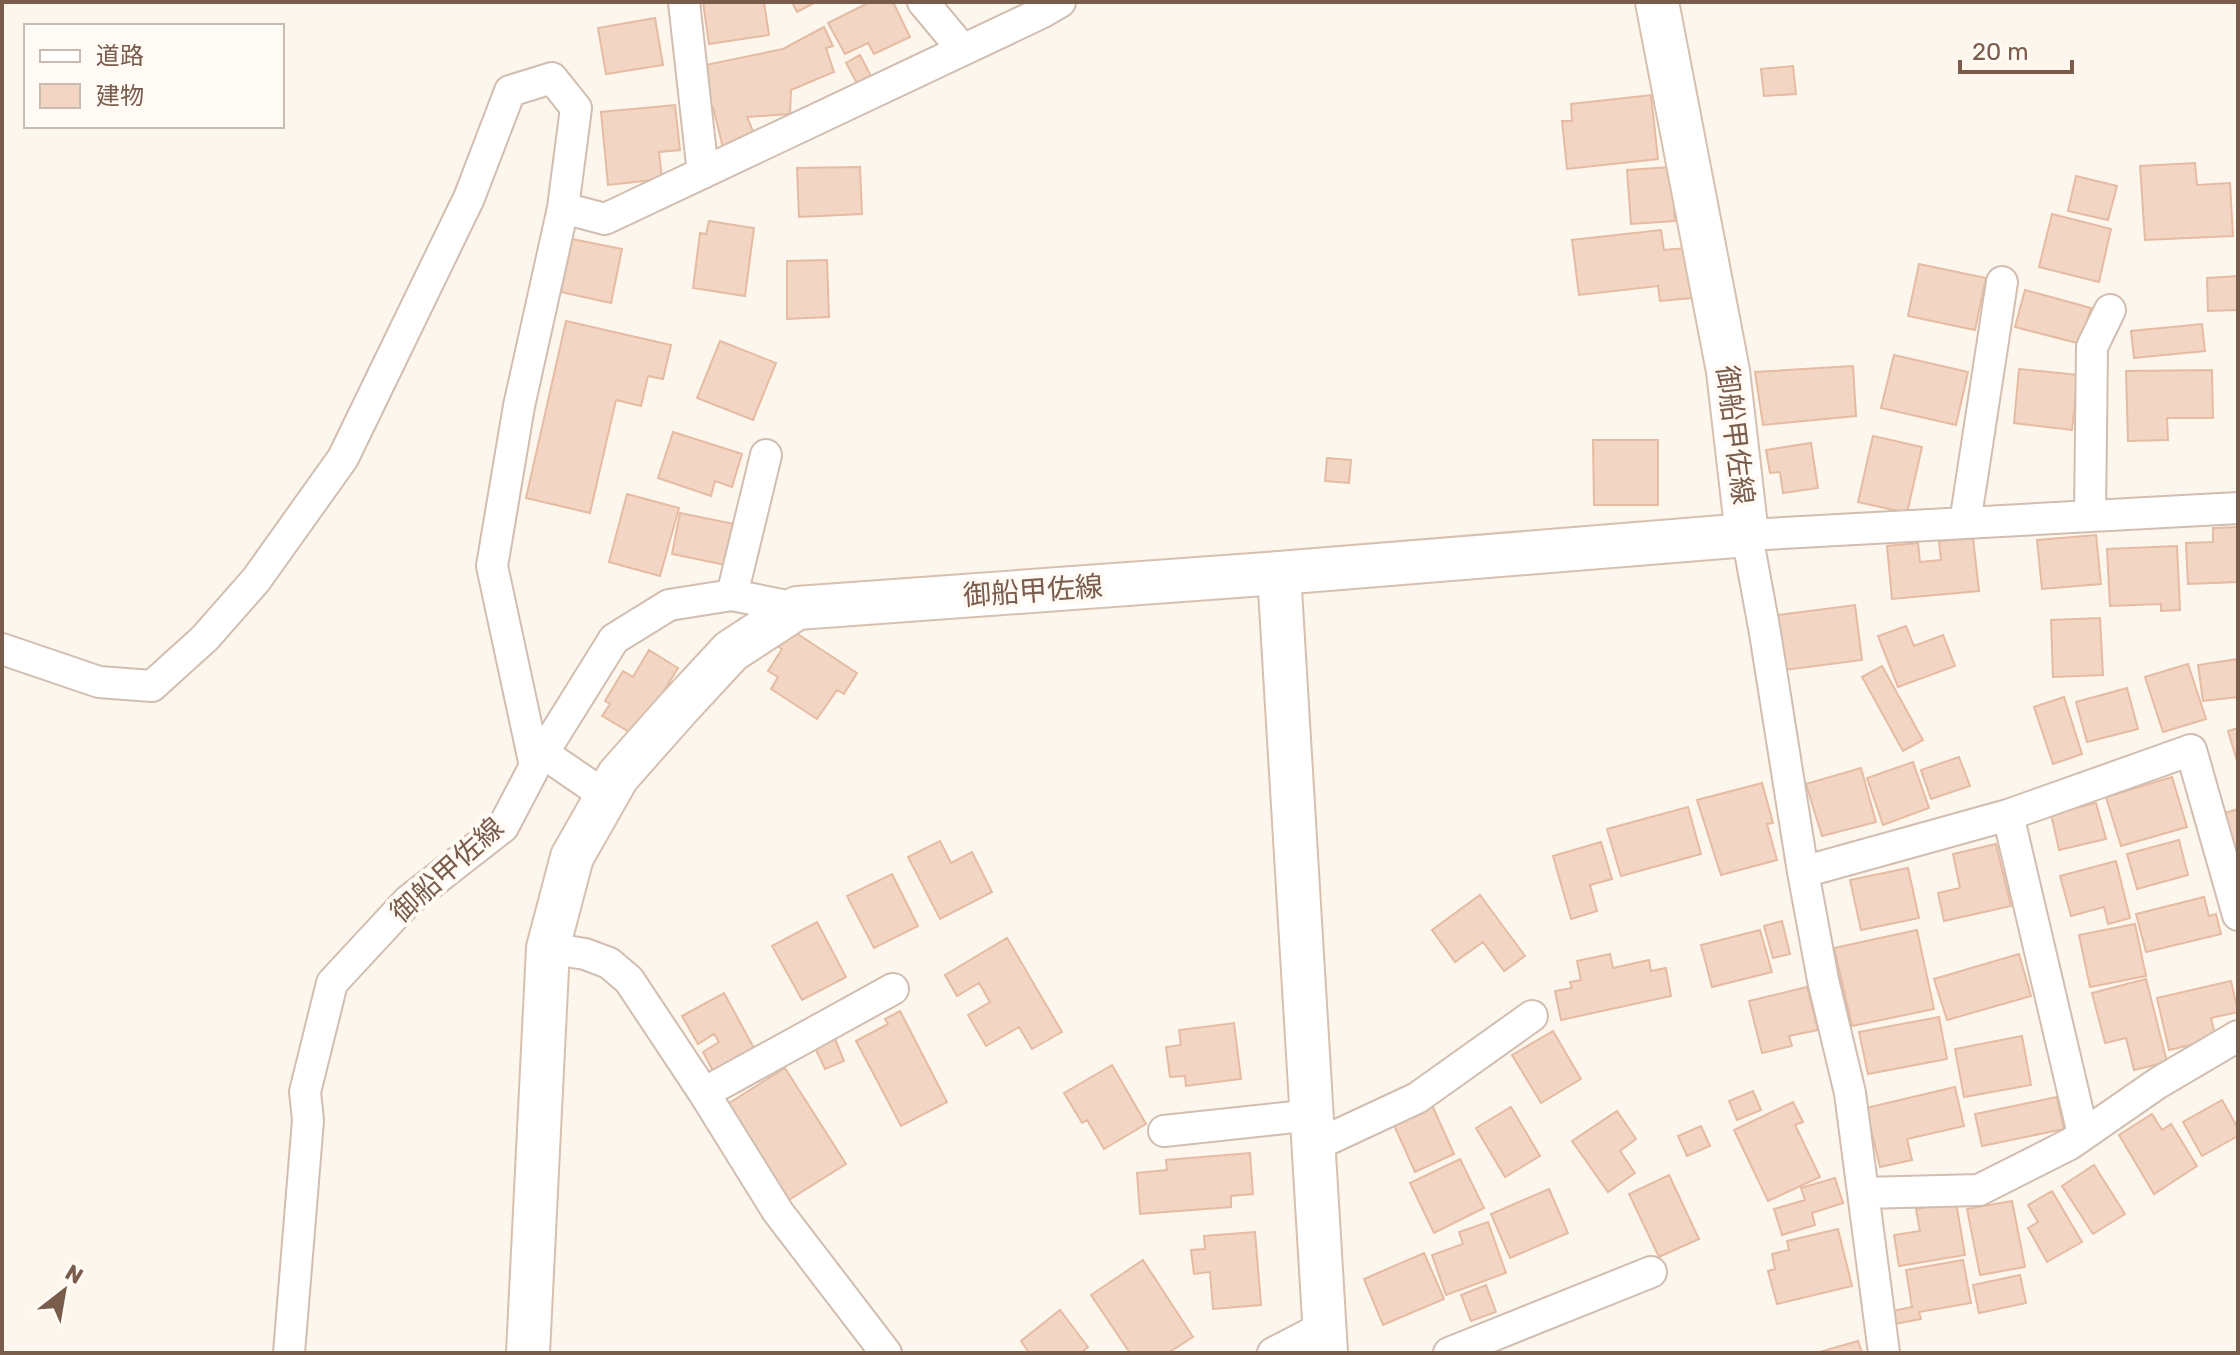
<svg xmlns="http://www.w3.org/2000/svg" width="2240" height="1355" font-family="Rubik,'Noto Sans JP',sans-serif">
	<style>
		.building { fill: #f3d5c3; stroke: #e6bba3; stroke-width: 2 }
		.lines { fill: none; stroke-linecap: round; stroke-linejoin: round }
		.street-casing { stroke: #d1beb0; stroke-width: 34 }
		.secondary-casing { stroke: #d6c0b0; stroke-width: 46 }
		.street { stroke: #fff; stroke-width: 30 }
		.secondary { stroke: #fff; stroke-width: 42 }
		.labels { text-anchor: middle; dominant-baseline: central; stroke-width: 8; stroke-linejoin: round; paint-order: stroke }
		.street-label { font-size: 28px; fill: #7a5c4d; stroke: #fffaf3 }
	</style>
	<rect width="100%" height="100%" fill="#fdf6ec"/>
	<path class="building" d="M703 2H764L769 35 709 44Z
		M792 2H816L797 12Z
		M870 2H893L910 37 874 54 868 43 845 54 828 23Z
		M655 18 663 65 606 74 598 28Z
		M824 27 833 46 826 48 834 72 791 90 790 114 747 117 757 141 724 152 713 107 707 108 701 66 783 49Z
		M860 55 873 80 859 87 846 63Z
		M1793 66 1796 94 1764 96 1761 69Z
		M1651 95 1658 159 1567 169 1562 121H1572L1571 104Z
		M675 105 680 150 659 152 662 179 608 185 601 112Z
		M2195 163 2197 185 2230 183 2233 236 2145 240 2140 166Z
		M860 167 862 214 799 217 797 168Z
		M1671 167 1675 221 1631 224 1627 170Z
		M2076 176 2117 186 2108 220 2068 211Z
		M2052 214 2111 229 2099 282 2039 267Z
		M709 221 754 228 745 296 693 288 700 233 706 234Z
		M1661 230 1664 250 1686 248 1692 298 1660 301 1658 286 1579 295 1572 240Z
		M572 239 622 249 611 303 561 292Z
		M827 260 829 317 787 319V261Z
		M1919 264 1986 278 1975 330 1908 316Z
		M2238 276V310L2208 311 2207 278Z
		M2025 290 2091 308 2081 344 2015 327Z
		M566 321 671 345 663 379 648 376 641 406 616 400 590 513 526 498Z
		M2202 324 2205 351 2134 358 2131 331Z
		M720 341 776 363 753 420 697 398Z
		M1894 355 1968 372 1956 425 1881 408Z
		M1853 366 1856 416 1763 425 1755 372Z
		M2019 369 2078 375 2072 430 2014 423Z
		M2212 370 2213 418H2167L2168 440 2128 441 2126 371Z
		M673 432 742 454 732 487 715 481 711 496 658 478Z
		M1873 436 1922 447 1907 513 1858 502Z
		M1593 440H1658V505H1594Z
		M1811 443 1818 488 1783 493 1780 472 1770 473 1766 450Z
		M1327 458 1351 460 1349 483 1325 481Z
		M627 494 679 508 660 576 609 562Z
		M680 513 734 524 726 565 672 554Z
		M2238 527V582L2188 584 2186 543 2213 542V528Z
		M2096 535 2101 584 2042 589 2037 540Z
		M1973 538 1979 591 1892 599 1887 546 1918 543 1920 562 1941 560 1939 541Z
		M2177 546 2180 610 2161 611V604L2110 606 2107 549Z
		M1855 605 1862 660 1785 670 1778 615Z
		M2100 618 2103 675 2053 677 2051 620Z
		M1906 626 1914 646 1943 635 1955 666 1898 687 1878 636Z
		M787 627 857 673 844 694 837 690 817 719 771 689 778 677 768 671 782 649 775 645Z
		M649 650 678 668 636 736 602 716 610 704 605 701 623 671 633 677Z
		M2238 659V697L2203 701 2198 665Z
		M2188 664 2206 719 2163 732 2145 677Z
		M1882 666 1923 740 1903 751 1862 677Z
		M2127 688 2138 729 2087 742 2076 702Z
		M2064 697 2082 754 2053 764 2034 707Z
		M2238 728V764L2228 731Z
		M1959 757 1970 786 1931 799 1921 770Z
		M1913 762 1929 808 1883 825 1867 778Z
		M1861 768 1876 822 1822 836 1806 784Z
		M2172 777 2187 827 2121 846 2106 797Z
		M1762 783 1773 823 1767 824 1777 860 1721 875 1697 800Z
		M2096 803 2106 839 2059 850 2051 814Z
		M1688 807 1701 854 1621 876 1607 829Z
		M2238 809V846L2230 848 2221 814Z
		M2179 840 2188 875 2137 889 2127 854Z
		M940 841 951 863 972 852 992 892 940 919 908 857Z
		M1601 842 1612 879 1590 885 1597 911 1571 919 1553 856Z
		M1996 844 2011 906 1944 921 1938 893 1960 888 1953 854Z
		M2116 861 2130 918 2108 924 2104 907 2071 916 2060 876Z
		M1908 868 1919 918 1861 930 1850 880Z
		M892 874 918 926 874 948 847 896Z
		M1480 895 1525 956 1504 971 1483 942 1455 962 1432 930Z
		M2204 897 2209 916 2216 914 2221 934 2146 952 2136 914Z
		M1782 921 1790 954 1773 958 1764 926Z
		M817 922 846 977 802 1000 772 946Z
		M2135 924 2146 976 2090 987 2079 935Z
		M1760 930 1772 972 1712 987 1701 945Z
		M1917 930 1934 1009 1852 1026 1834 948Z
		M1007 938 1062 1032 1032 1049 1019 1027 986 1046 968 1015 990 1002 979 983 957 996 945 975Z
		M1610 954 1613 968 1649 960 1651 971 1666 968 1671 996 1561 1020 1555 991 1572 988 1570 982 1581 980 1577 961Z
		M2019 954 2031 996 1947 1020 1934 979Z
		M2146 979 2167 1062 2134 1070 2126 1038 2105 1043 2092 993Z
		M2231 981 2238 1012 2211 1018 2216 1039 2169 1050 2157 998Z
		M1807 987 1818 1030 1789 1036 1792 1046 1762 1053 1749 1001Z
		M724 993 755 1050 714 1073 703 1052 719 1042 714 1034 698 1044 682 1016Z
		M900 1011 947 1102 901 1126 856 1041 888 1024 885 1019Z
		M1939 1017 1947 1059 1868 1074 1859 1032Z
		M1234 1023 1241 1079 1186 1086 1185 1076 1170 1077 1166 1047 1181 1045 1179 1030Z
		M1553 1031 1581 1079 1541 1103 1512 1055Z
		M2022 1036 2031 1085 1964 1097 1955 1049Z
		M835 1039 844 1061 825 1069 815 1048Z
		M1112 1065 1146 1124 1104 1149 1087 1120 1082 1123 1064 1093Z
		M785 1068 846 1164 787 1201 726 1105Z
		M1955 1087 1964 1126 1907 1139 1912 1160 1880 1167 1866 1108Z
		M1753 1091 1761 1110 1737 1120 1729 1101Z
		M2057 1097 2064 1129 1982 1146 1975 1114Z
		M2222 1100 2238 1128V1136L2202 1156 2183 1122Z
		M1793 1102 1803 1122 1795 1125 1820 1177 1768 1201 1734 1130Z
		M1432 1105 1454 1154 1415 1172 1393 1123Z
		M1511 1107 1540 1156 1505 1177 1476 1128Z
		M1617 1111 1636 1139 1620 1151 1635 1173 1608 1192 1572 1141Z
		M2152 1114 2162 1130 2171 1124 2197 1166 2154 1194 2119 1135Z
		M1701 1126 1710 1146 1687 1156 1678 1136Z
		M1250 1153 1253 1194 1231 1196V1207L1140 1214 1137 1173 1167 1170 1166 1160Z
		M1460 1159 1484 1208 1434 1233 1410 1183Z
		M2094 1165 2125 1214 2093 1234 2062 1186Z
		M1669 1175 1699 1239 1659 1257 1629 1194Z
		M1835 1178 1843 1203 1812 1213 1815 1225 1782 1235 1774 1209 1805 1200 1801 1188Z
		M1549 1189 1568 1233 1510 1258 1491 1214Z
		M2052 1191 2082 1242 2047 1262 2028 1228 2038 1222 2028 1205Z
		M2012 1201 2025 1267 1980 1275 1967 1209Z
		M1956 1202 1965 1255 1899 1266 1894 1235 1920 1231 1916 1209Z
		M1488 1222 1506 1273 1446 1295 1432 1255 1463 1244 1459 1232Z
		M1838 1229 1852 1286 1777 1304 1768 1271 1775 1269 1772 1254 1789 1250 1787 1241Z
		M1255 1232 1261 1305 1213 1309 1210 1272 1194 1274 1191 1250 1205 1249 1204 1236Z
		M1424 1253 1444 1299 1383 1325 1364 1279Z
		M1143 1260 1193 1337 1168 1353H1130L1091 1295Z
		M1963 1260 1971 1303 1919 1312 1921 1319 1895 1324 1892 1311 1912 1307 1906 1270Z
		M2020 1275 2026 1303 1979 1313 1973 1285Z
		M1486 1285 1496 1312 1471 1321 1461 1295Z
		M1060 1310 1088 1347 1083 1351 1084 1353H1029L1021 1341Z
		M1858 1341 1862 1353H1816Z"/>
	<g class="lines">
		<defs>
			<path id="street" d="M684 2 703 173
				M923 2 963 50
				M563 208 605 219 1041 13 1060 2
				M2090 516 2092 347 2110 310
				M1965 523 2002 282
				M732 595 766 455
				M2 649 99 682 152 686 205 638 256 580 343 458 469 198 510 91 552 78 576 108 563 208 519 406 492 566 535 766
				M543 753 607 797
				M2008 815 2083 1134
				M1803 872 2008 815 2191 750 2238 915
				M548 948 585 954 609 963 629 980 704 1093 778 1212 886 1353
				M704 1093 893 989
				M1164 1131 1312 1115
				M1314 1146 1417 1098 1532 1016
				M1863 1193 1979 1190 2070 1144 2158 1083 2238 1036
				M289 1353 308 1120 305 1092 332 983 408 901 503 827 535 766 614 639 669 605 732 595 797 608
				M1273 1353 1325 1326
				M1449 1353 1651 1272
				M1884 1353 1850 1093 1823 980 1803 872 1765 633 1747 535 2238 508"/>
			<path id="secondary" d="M1279 573 1326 1353
				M528 1353 548 948 572 857 618 776 680 706 731 651 797 608 1279 573 1747 535 1728 371 1657 2"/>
		</defs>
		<use href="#street" class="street-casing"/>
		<use href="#secondary" class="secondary-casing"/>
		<use href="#street" class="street"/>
		<use href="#secondary" class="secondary"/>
	</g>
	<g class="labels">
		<g class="street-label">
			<text transform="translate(1735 435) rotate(83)">御船甲佐線</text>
			<text transform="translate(1033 591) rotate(-4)">御船甲佐線</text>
			<text transform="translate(447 870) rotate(-42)">御船甲佐線</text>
		</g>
	</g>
	<rect width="2240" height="1355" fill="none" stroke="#7a5c4d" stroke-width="8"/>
	<rect x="24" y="24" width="260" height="104" fill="#fffaf3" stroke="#cabbb1" stroke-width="2"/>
	<rect x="40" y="50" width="40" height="12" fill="#ffffff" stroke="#cabbb1" stroke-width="2"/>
	<text x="96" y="64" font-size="24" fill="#7a5c4d">道路</text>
	<rect x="40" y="84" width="40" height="24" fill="#f3d5c3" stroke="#cabbb1" stroke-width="2"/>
	<text x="96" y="104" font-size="24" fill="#7a5c4d">建物</text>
	<g transform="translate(64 1291) rotate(31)" stroke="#fffaf3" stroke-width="6" paint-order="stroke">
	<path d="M0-6L14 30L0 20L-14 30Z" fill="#7a5c4d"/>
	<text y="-12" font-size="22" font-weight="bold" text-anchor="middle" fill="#7a5c4d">N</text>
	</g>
	<path d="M1960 60v12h112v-12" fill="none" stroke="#7a5c4d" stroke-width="4"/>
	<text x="1972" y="60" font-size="24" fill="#7a5c4d" stroke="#fffaf3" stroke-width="6" paint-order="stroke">20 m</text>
</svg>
